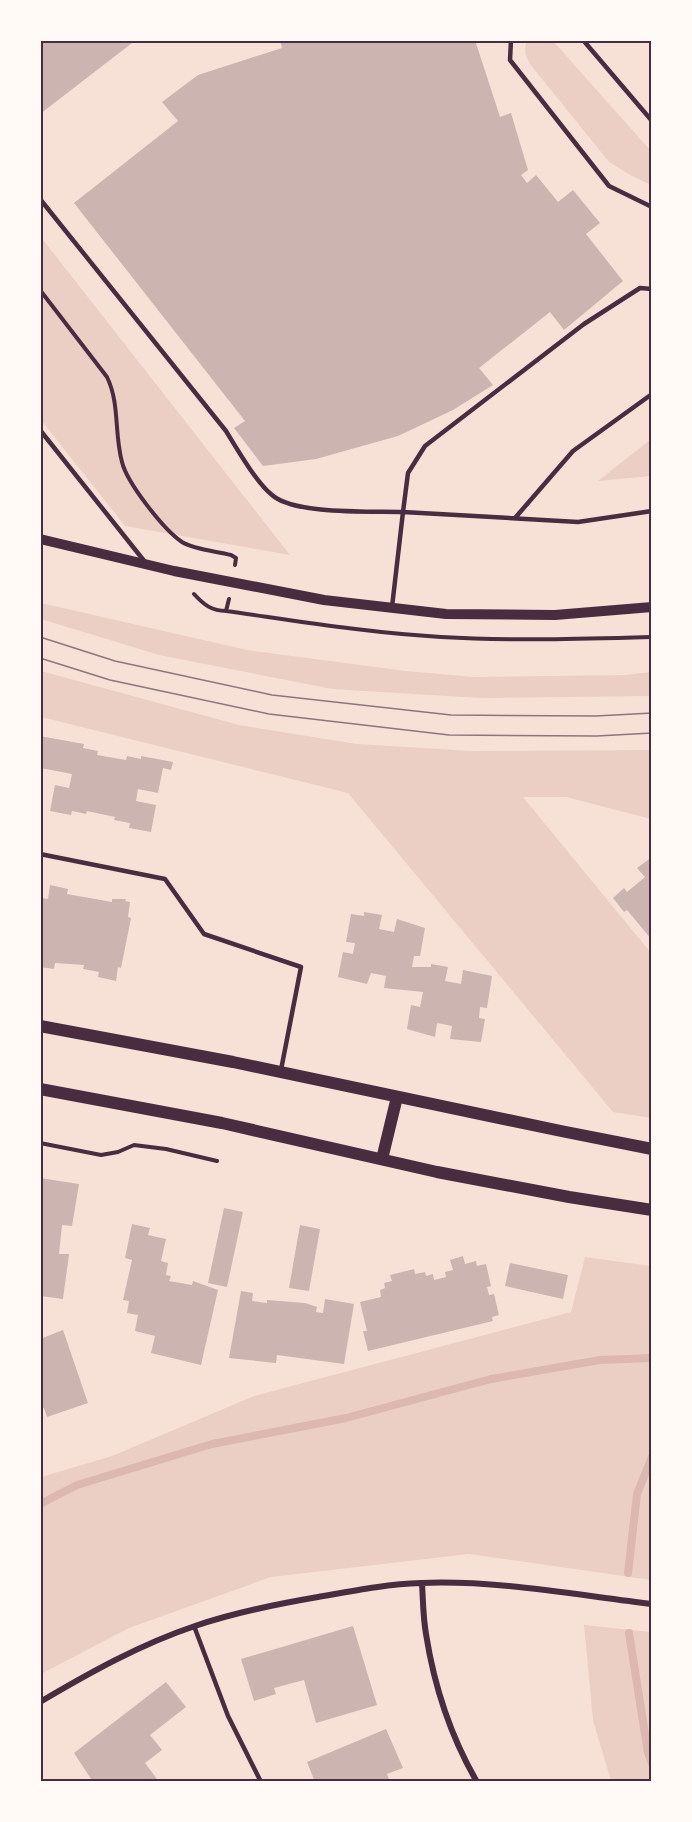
<svg xmlns="http://www.w3.org/2000/svg" width="692" height="1822" font-family="Overpass,sans-serif">
	<style>
		.green { fill: #ebcfc5 }
		.lines { fill: none; stroke-linecap: round; stroke-linejoin: round }
		.stream { stroke: #dcb8b0; stroke-width: 8 }
		.building { fill: #ccb4b1 }
		.path { stroke: #4a2c40; stroke-width: 4 }
		.service { stroke: #4a2c40; stroke-width: 4.5 }
		.minor { stroke: #4a2c40; stroke-width: 6 }
		.tertiary { stroke: #4a2c40; stroke-width: 10 }
		.secondary { stroke: #4a2c40; stroke-width: 12 }
		.tram { stroke: #8f747c; stroke-width: 1.5 }
		.neatline { fill: none; stroke: #4a2c40; stroke-width: 2 }
	</style>
	<rect width="100%" height="100%" fill="#f7e1d7"/>
	<path class="green" d="M526 41H553L651 151V185L632 176 609 162 530 64 525 53Z
		M40 236 290 555 125 526 41 420Z
		M651 439V476L598 481Z
		M41 603 247 650 406 671 474 677 626 675 651 672V696L479 698 332 689 159 655 41 619Z
		M41 671 239 725 357 744 473 751 651 750V819L566 797H523L651 953V1118L613 1112 348 793 41 717Z
		M585 1257 651 1266V1580L469 1554 271 1577 129 1628 41 1674V1477L112 1456 254 1396 571 1312Z
		M584 1625 651 1632V1781H611L593 1720Z"/>
	<g class="lines">
		<path class="stream" d="M40 1504 77 1485 212 1444 346 1418 491 1379 600 1360 652 1358
			M628 1573 637 1494 652 1457
			M629 1633 648 1753 652 1764"/>
	</g>
	<path class="building" d="M40 40H136L40 114Z
		M280 40H475L500 117 511 113 528 170 521 175 527 183 536 175 558 202 573 190 600 223 586 234 623 281 564 330 550 312 479 368 493 385 453 410 398 436 316 459 263 466 234 428 245 421 74 203 178 121 162 102 198 75 282 48Z
		M40 736 84 744 83 748 98 751 97 755 126 760 127 756 141 759V756L173 762 171 770 163 768 158 793 138 789 136 801 156 805 151 832 129 828 130 823 114 820 115 817 87 811 86 814 72 811 71 815 50 811 55 785 69 788 72 774 40 768Z
		M652 857V940L627 910 624 912 613 898 624 888 627 892 645 877 637 868Z
		M50 885 68 889 67 894 112 902V899H126L125 901 130 902 128 917 131 918 121 968 118 967 116 981 98 977 99 972 83 969 84 965 55 963 54 969 40 967V908L42 898 48 899Z
		M364 912 382 915 379 929 394 932 397 919 425 928 420 956H414L412 967H431V964L448 967 445 981 461 984 463 970 492 976 487 1008 480 1007 479 1018 485 1019 481 1042 450 1039 452 1026 437 1023 435 1037 407 1029 411 1005 420 1007 423 992 384 988 386 976 371 973 367 984 338 977 343 952 353 954 355 943 346 942 351 914 364 916Z
		M40 1178 79 1184 72 1226 62 1225 59 1254H69L63 1299 40 1296Z
		M224 1208 243 1212 227 1287 208 1283Z
		M132 1224 150 1228 148 1235 166 1239 161 1261 168 1263 166 1275 171 1276 169 1281 192 1285 193 1281 218 1290 201 1365 151 1353 155 1336 135 1331 138 1315 127 1313 129 1301 123 1300 132 1260 125 1258Z
		M300 1225 320 1229 309 1291 289 1288Z
		M463 1256 465 1264 476 1261 477 1266 486 1264 491 1286 487 1287 489 1295 494 1294 499 1315 492 1317 493 1321 368 1351 363 1331H367L360 1302 381 1297 380 1290 385 1288 384 1283 392 1281 390 1275 414 1269 415 1274 425 1272 426 1276 433 1274 434 1280 446 1277 445 1272 453 1270 450 1260Z
		M510 1263 568 1275 563 1299 505 1286Z
		M241 1291 253 1293 252 1301 267 1303V1300L305 1303 317 1307 316 1312 323 1313 325 1299 354 1304 344 1364 277 1355 276 1363 229 1358Z
		M63 1330 88 1403 47 1417 44 1408 40 1409V1339Z
		M353 1626 377 1705 316 1723 304 1680 274 1688 276 1694 254 1701 241 1659Z
		M166 1682 186 1707 150 1735 162 1750 145 1763 157 1779 155 1782H93L74 1753Z
		M386 1729 403 1768 387 1774 390 1782H315L307 1762Z"/>
	<g class="lines">
		<path class="path" d="M40 290 107 377C120 404 114 433 122 462 127 483 164 530 182 542 195 550 216 551 231 555L236 558 235 565
			M194 594C204 605 212 611 226 611
			M229 599 226 611C297 621 369 633 441 637 511 641 581 639 652 637
			M40 1143 101 1155 118 1152 134 1145 166 1149 217 1161"/>
		<path class="service" d="M511 40 510 60 609 186 652 207
			M583 40 652 121
			M40 199 226 431C237 449 256 482 272 495 295 515 371 511 403 512L408 473 425 446 584 324 640 288 652 289
			M40 430 145 562
			M515 518 573 451 652 394
			M392 607 403 512 578 522 652 511
			M40 854 165 879 204 934 301 967 281 1070
			M194 1626 228 1716 261 1782"/>
		<path class="minor" d="M422 1583C423 1600 423 1617 426 1634 434 1685 451 1737 477 1782
			M40 1702C89 1673 141 1644 195 1626 235 1612 277 1604 318 1597 352 1591 387 1584 421 1583 498 1580 576 1595 652 1604"/>
		<path class="tertiary" d="M40 539 174 571 324 600 446 614 555 615 652 607"/>
		<path class="secondary" d="M40 1026 233 1062 561 1131 652 1149
			M40 1089 222 1123 437 1172 569 1197 652 1210
			M382 1159 397 1097"/>
		<path class="tram" d="M40 637 115 661 272 695 451 715 596 716 652 713
			M40 658 110 680 269 714 449 735 597 736 652 733"/>
	</g>
	<rect width="692" height="1822" fill="none" stroke="#fffaf5" stroke-width="84"/>
	<rect x="42" y="42" width="608" height="1738" class="neatline"/>
</svg>
